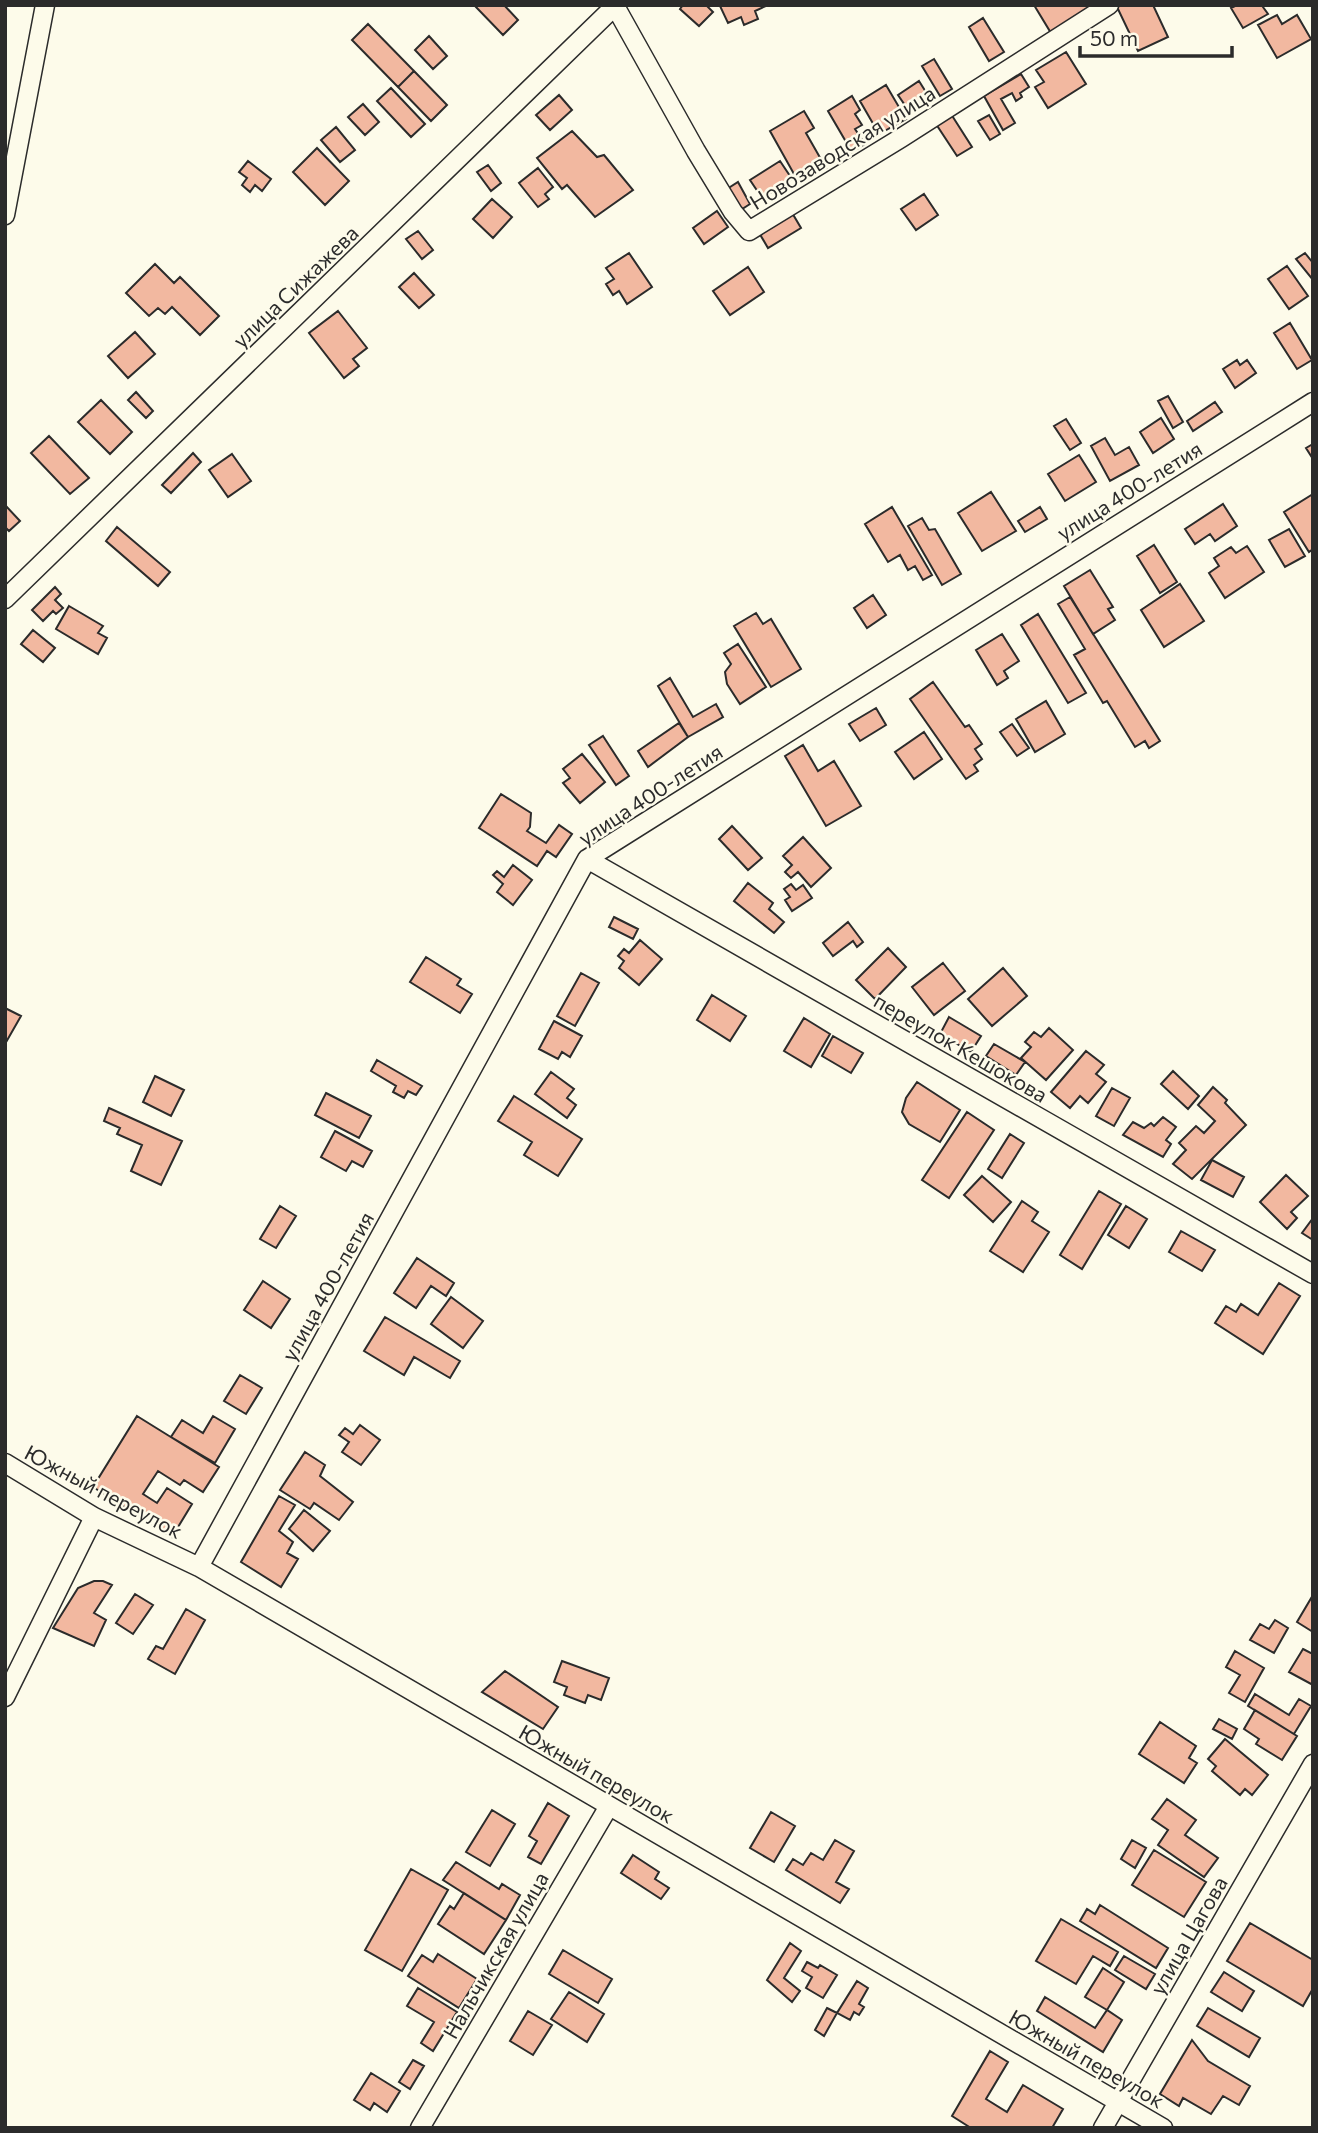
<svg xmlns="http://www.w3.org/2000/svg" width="1318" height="2133" font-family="Commissioner,sans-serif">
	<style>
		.building { fill: #f2b8a0; stroke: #2b2b2b; stroke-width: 2 }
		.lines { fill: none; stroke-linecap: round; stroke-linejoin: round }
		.street-casing { stroke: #2b2b2b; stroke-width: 21 }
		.street { stroke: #fdfbea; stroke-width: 18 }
		.labels { text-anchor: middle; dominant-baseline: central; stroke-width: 5; stroke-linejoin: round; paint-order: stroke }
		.street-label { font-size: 21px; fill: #2b2b2b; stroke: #fdfbea }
	</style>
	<rect width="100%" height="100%" fill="#fdfbea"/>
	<path class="building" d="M474 5H504L518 20 503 35Z
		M683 5H706L713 12 699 26 680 9Z
		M768 5 755 11 758 19 744 25 741 17 728 23 720 6Z
		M1034 5H1095L1051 33Z
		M1122 5H1153L1168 37 1138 51 1117 7Z
		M1237 5H1266L1263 7 1268 14 1243 28 1231 8Z
		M1277 15 1282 24 1297 15 1311 39 1277 58 1258 25Z
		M983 18 1004 52 989 61 969 27Z
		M368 24 414 71 398 87 352 40Z
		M429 36 447 56 433 69 415 50Z
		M1066 52 1086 84 1048 108 1035 87 1044 82 1036 70Z
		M934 59 952 89 940 96 922 66Z
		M414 71 447 105 431 121 398 87Z
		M1021 74 1029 87 1020 93 1022 97 1016 101 1012 93 1001 99 1015 123 1003 130 984 96Z
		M919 81 929 97 909 111 898 95Z
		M886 85 906 119 879 134 860 101Z
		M391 88 425 124 411 137 377 101Z
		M559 95 572 110 550 130 536 115Z
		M852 96 860 110 855 114 862 125 855 129 865 144 852 152 828 111Z
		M363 104 379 122 365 135 348 117Z
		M804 111 814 128 806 133 826 168 799 183 770 131Z
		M951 114 972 147 957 156 936 124Z
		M989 115 1000 134 990 140 978 121Z
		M336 127 355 150 340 162 321 140Z
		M572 131 597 157 604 155 633 190 595 217 567 185 562 189 537 158Z
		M317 148 349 181 325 205 293 172Z
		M248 161 271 179 262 191 255 185 250 192 242 185 247 178 239 172Z
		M780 161 792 179 762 198 750 180Z
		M488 165 501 183 491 191 477 172Z
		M538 168 553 187 545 194 549 199 538 207 519 183Z
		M738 182 750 204 739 211 727 189Z
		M924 194 938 215 916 230 901 209Z
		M492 199 512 217 493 238 473 219Z
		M717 211 728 227 704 244 693 228Z
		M791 211 801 228 768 248 758 231Z
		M418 231 433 250 422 259 406 239Z
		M629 253 652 287 627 304 619 291 613 295 606 284 614 279 606 268Z
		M1305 253 1313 263V280L1296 259Z
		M155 264 174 283 180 277 219 316 200 335 172 307 165 314 158 308 149 316 126 293Z
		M1287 266 1308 296 1289 309 1268 279Z
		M748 267 764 292 730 315 713 291Z
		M414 273 434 295 419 308 399 287Z
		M338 311 367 348 353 359 359 366 344 378 309 333Z
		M1290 323 1312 360 1297 369 1274 333Z
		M135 332 155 354 128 378 108 356Z
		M1237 360 1240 365 1247 360 1256 373 1235 388 1223 369Z
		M136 392 153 411 146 418 128 400Z
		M1168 396 1183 422 1173 428 1158 401Z
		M101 400 132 432 110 454 78 422Z
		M1215 402 1222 412 1193 431 1187 421Z
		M1161 418 1174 439 1153 453 1140 432Z
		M1066 419 1081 443 1070 450 1054 426Z
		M49 436 89 478 70 494 31 453Z
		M1105 438 1115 455 1129 447 1139 465 1110 481 1091 446Z
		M1313 444V459L1306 448Z
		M193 453 201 462 171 493 162 485Z
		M232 454 251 481 228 497 209 470Z
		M1079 455 1096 482 1065 501 1048 474Z
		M991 492 1016 531 982 551 958 513Z
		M1313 494V549L1309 552 1284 512Z
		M1223 504 1237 526 1215 541 1210 534 1195 544 1185 529Z
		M5 505 20 521 9 531 5 527Z
		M892 507 932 575 923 580 915 566 908 570 900 555 888 562 865 524Z
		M1040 507 1047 519 1025 532 1018 521Z
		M922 518 929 530 935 529 961 574 942 585 908 526Z
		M117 527 170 572 158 586 106 541Z
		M1289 529 1305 556 1285 567 1269 540Z
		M1154 545 1177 582 1160 593 1137 556Z
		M1247 546 1264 572 1225 598 1209 573 1219 566 1214 558 1231 547 1236 553Z
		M1090 570 1113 607 1108 609 1115 620 1093 634 1064 586Z
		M1180 584 1204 621 1164 647 1141 610Z
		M55 587 61 594 55 600 63 608 56 614 53 611 43 621 32 610Z
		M873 595 886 615 867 628 854 608Z
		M1070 597 1160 741 1149 748 1145 741 1135 747 1107 701 1103 703 1074 655 1085 649 1058 604Z
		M69 606 103 626 98 633 107 638 98 654 56 629Z
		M756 613 763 624 771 619 801 669 771 687 734 626Z
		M1038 614 1086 693 1068 703 1021 625Z
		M33 630 55 648 43 662 21 644Z
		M1002 634 1019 661 1004 671 1008 678 997 685 976 650Z
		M738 644 766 687 740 704 727 684 725 672 731 664 724 653Z
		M670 678 693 717 716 704 723 717 688 737 658 686Z
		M933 682 965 727 969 725 982 744 975 749 982 759 974 765 978 771 966 779 910 699Z
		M1046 701 1065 734 1035 752 1016 719Z
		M876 708 886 725 860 741 849 724Z
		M679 723 688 737 648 767 638 751Z
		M1012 724 1029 748 1017 756 1000 732Z
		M924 732 942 759 914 779 895 752Z
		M603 736 629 776 616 785 589 745Z
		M803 745 818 771 834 761 861 806 826 826 785 756Z
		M582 754 605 782 580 803 563 783 570 778 563 769Z
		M501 794 531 813 530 827 527 831 546 843 559 825 572 834 556 857 547 851 537 866 479 828Z
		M732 826 762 858 748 870 719 839Z
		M803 837 831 868 811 887 798 872 791 878 785 872 792 865 783 856Z
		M513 865 532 880 513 905 497 892 503 884 493 875 497 871 504 877Z
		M748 883 773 903 769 909 784 922 774 933 734 901Z
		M791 884 796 890 803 885 812 898 792 911 785 900 790 897 784 889Z
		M614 917 638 929 633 939 609 927Z
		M848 922 863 942 857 947 853 941 833 956 823 943Z
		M640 940 662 959 639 985 619 968 624 961 618 956 624 949 629 953Z
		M888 948 906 967 875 999 856 980Z
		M426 957 461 979 457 985 472 994 460 1013 410 982Z
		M943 963 965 991 934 1015 912 987Z
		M1003 968 1027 996 992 1026 968 999Z
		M581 973 599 983 575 1026 557 1016Z
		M712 995 746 1016 730 1041 697 1020Z
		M5 1008 21 1016 5 1044Z
		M949 1017 981 1036 971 1052 940 1034Z
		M804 1018 830 1034 811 1067 784 1051Z
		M554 1021 582 1036 570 1057 562 1052 558 1059 539 1049Z
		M1049 1028 1073 1050 1046 1080 1021 1058 1031 1047 1025 1042 1034 1032 1041 1037Z
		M833 1036 863 1053 851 1073 822 1056Z
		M994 1044 1025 1062 1016 1075 986 1056Z
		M1086 1051 1104 1065 1096 1074 1106 1082 1088 1103 1080 1096 1070 1108 1051 1092Z
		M377 1060 422 1086 416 1095 408 1091 404 1098 393 1092 396 1086 371 1071Z
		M1173 1071 1199 1096 1188 1109 1161 1084Z
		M551 1072 574 1089 567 1098 576 1105 567 1118 535 1094Z
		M155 1076 184 1090 171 1116 143 1102Z
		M917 1082 960 1110 940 1142 909 1124 902 1112 906 1098Z
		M1213 1087 1227 1100 1225 1103 1246 1125 1192 1179 1173 1164 1186 1150 1179 1143 1196 1126 1204 1133 1215 1121 1198 1105Z
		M1112 1088 1130 1098 1114 1126 1096 1116Z
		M326 1093 371 1116 359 1138 315 1115Z
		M514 1096 582 1139 558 1176 524 1155 532 1142 498 1121Z
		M109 1108 182 1141 161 1185 131 1171 142 1145 117 1134 120 1128 104 1121Z
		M967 1112 994 1130 949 1198 922 1180Z
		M1163 1117 1176 1127 1166 1140 1171 1144 1163 1157 1123 1135 1133 1122 1144 1128 1151 1123 1154 1126Z
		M335 1131 372 1151 363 1167 352 1161 346 1171 321 1157Z
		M1010 1134 1024 1143 1002 1178 988 1169Z
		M1212 1160 1244 1177 1233 1197 1201 1180Z
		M1286 1175 1308 1196 1291 1212 1297 1218 1287 1229 1260 1202Z
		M982 1176 1011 1202 993 1222 964 1195Z
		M1099 1191 1121 1204 1082 1269 1060 1255Z
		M1022 1201 1038 1212 1032 1221 1049 1232 1023 1272 990 1251Z
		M280 1206 296 1216 276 1248 260 1239Z
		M1126 1206 1147 1219 1129 1248 1108 1235Z
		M1313 1218V1240L1302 1233Z
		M1181 1231 1215 1250 1202 1271 1169 1252Z
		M417 1258 454 1283 446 1296 431 1286 416 1308 394 1293Z
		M263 1281 290 1299 271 1328 244 1310Z
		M1279 1283 1300 1296 1263 1354 1215 1323 1226 1306 1236 1312 1241 1304 1258 1315Z
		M451 1297 483 1321 463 1348 431 1324Z
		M385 1317 460 1361 450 1378 414 1357 404 1375 364 1351Z
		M240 1375 262 1388 246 1414 224 1401Z
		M137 1416 219 1467 203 1492 184 1480 180 1485 158 1471 143 1494 157 1503 167 1488 192 1504 172 1537 93 1487Z
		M213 1416 235 1429 215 1463 171 1437 182 1420 203 1433Z
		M360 1425 380 1440 361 1465 342 1452 349 1442 339 1435 345 1428 353 1434Z
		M305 1452 325 1465 320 1476 353 1502 339 1520 314 1503 310 1509 280 1490Z
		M279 1496 295 1505 279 1531 293 1542 287 1553 298 1559 281 1587 241 1562Z
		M304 1510 330 1531 313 1551 289 1529Z
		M94 1581H103L112 1585 94 1613 106 1620 94 1646 53 1628 78 1588Z
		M135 1594 153 1605 133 1634 116 1623Z
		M1313 1595V1632L1297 1622Z
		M186 1609 205 1620 175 1674 148 1659 156 1646 163 1649Z
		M1275 1620 1288 1628 1274 1653 1250 1640 1260 1624 1269 1629Z
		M1303 1649 1313 1654V1685L1289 1672Z
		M1235 1651 1264 1668 1245 1702 1229 1693 1240 1675 1226 1667Z
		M562 1661 609 1678 601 1700 588 1695 585 1703 564 1695 567 1687 554 1682Z
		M505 1671 558 1707 543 1729 482 1692Z
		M1255 1694 1289 1715 1299 1699 1311 1706 1294 1734 1248 1706Z
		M1255 1710 1297 1736 1282 1760 1256 1744 1259 1739 1244 1729Z
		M1219 1719 1237 1729 1232 1739 1213 1729Z
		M1160 1722 1196 1746 1189 1758 1197 1763 1184 1783 1139 1754Z
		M1225 1739 1268 1775 1252 1795 1245 1789 1240 1795 1212 1771 1216 1766 1208 1759Z
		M1167 1799 1196 1820 1185 1835 1218 1858 1204 1877 1158 1845 1168 1830 1152 1819Z
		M548 1803 569 1816 541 1864 528 1857 537 1841 529 1836Z
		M492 1810 515 1824 490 1866 466 1852Z
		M771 1812 795 1826 774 1862 750 1848Z
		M835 1840 854 1851 836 1882 849 1889 840 1903 786 1870 793 1859 803 1865 811 1853 823 1860Z
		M1132 1840 1146 1848 1135 1868 1121 1859Z
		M1154 1850 1206 1882 1184 1917 1132 1885Z
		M633 1855 659 1872 655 1879 669 1888 661 1899 621 1873Z
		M456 1862 499 1889 502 1884 520 1895 506 1920 443 1880Z
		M411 1869 448 1890 402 1971 365 1950Z
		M464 1893 506 1920 484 1954 438 1924 450 1906 454 1909Z
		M1100 1905 1168 1948 1156 1968 1080 1921 1087 1909 1095 1914Z
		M1061 1919 1118 1952 1110 1966 1093 1956 1076 1984 1036 1961Z
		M1250 1923 1313 1960V1994L1311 1992 1303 2006 1227 1961Z
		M790 1943 801 1951 784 1978 800 1991 792 2002 767 1980Z
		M563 1950 612 1979 598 2003 549 1974Z
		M438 1954 477 1979 459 2008 408 1976 422 1955 433 1962Z
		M1124 1956 1155 1974 1146 1989 1115 1970Z
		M807 1962 818 1968 820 1965 837 1975 823 1998 806 1988 812 1977 802 1971Z
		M1103 1968 1124 1982 1107 2010 1085 1997Z
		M1224 1972 1254 1991 1242 2011 1211 1992Z
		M857 1981 868 1988 859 2004 864 2007 859 2015 854 2012 850 2020 837 2013Z
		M418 1988 457 2012 433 2051 421 2043 434 2022 407 2006Z
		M569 1992 604 2014 587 2042 551 2019Z
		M1045 1997 1095 2028 1107 2010 1122 2020 1103 2052 1037 2011Z
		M827 2008 837 2013 824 2036 815 2030Z
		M1208 2008 1260 2038 1249 2057 1197 2026Z
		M528 2011 552 2025 533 2055 510 2041Z
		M1192 2040 1208 2061 1250 2086 1239 2105 1223 2096 1211 2114 1183 2098 1179 2106 1160 2094Z
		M990 2051 1008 2062 986 2099 1007 2112 1023 2085 1063 2109 1052 2128H971L952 2116Z
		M413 2060 424 2066 410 2089 399 2082Z
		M371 2073 400 2091 387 2112 374 2103 370 2110 354 2100Z"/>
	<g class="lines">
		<defs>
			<path id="street" d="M615 6 696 151 733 212 749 231 901 138 1109 5
				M5 215 45 5
				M5 599 616 5
				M587 859 1313 1274
				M5 1463 94 1517 199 1567 1163 2128
				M199 1567 587 859 1313 402
				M5 1697 94 1517
				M420 2128 609 1806
				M1103 2128 1313 1764"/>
		</defs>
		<use href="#street" class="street-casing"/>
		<use href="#street" class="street"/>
	</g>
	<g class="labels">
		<g class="street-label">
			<text transform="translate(842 147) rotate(-32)">Новозаводская улица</text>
			<text transform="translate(295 286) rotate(-44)">улица Сижажева</text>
			<text transform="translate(1129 490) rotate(-32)">улица 400-летия</text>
			<text transform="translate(650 794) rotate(-33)">улица 400-летия</text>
			<text transform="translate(961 1047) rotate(30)">переулок Кешокова</text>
			<text transform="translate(327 1286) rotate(-61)">улица 400-летия</text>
			<text transform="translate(104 1491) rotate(28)">Южный переулок</text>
			<text transform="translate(597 1773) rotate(30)">Южный переулок</text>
			<text transform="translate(1188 1935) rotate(-60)">улица Цагова</text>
			<text transform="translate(495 1955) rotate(-60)">Нальчикская улица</text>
			<text transform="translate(1087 2058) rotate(30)">Южный переулок</text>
		</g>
	</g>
	<rect width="1318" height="2133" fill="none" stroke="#2b2b2b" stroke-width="14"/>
	<path d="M1080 46v10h152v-10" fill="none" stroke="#2b2b2b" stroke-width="3.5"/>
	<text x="1090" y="46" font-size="21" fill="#2b2b2b" stroke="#fdfbea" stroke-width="5" paint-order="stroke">50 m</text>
</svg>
